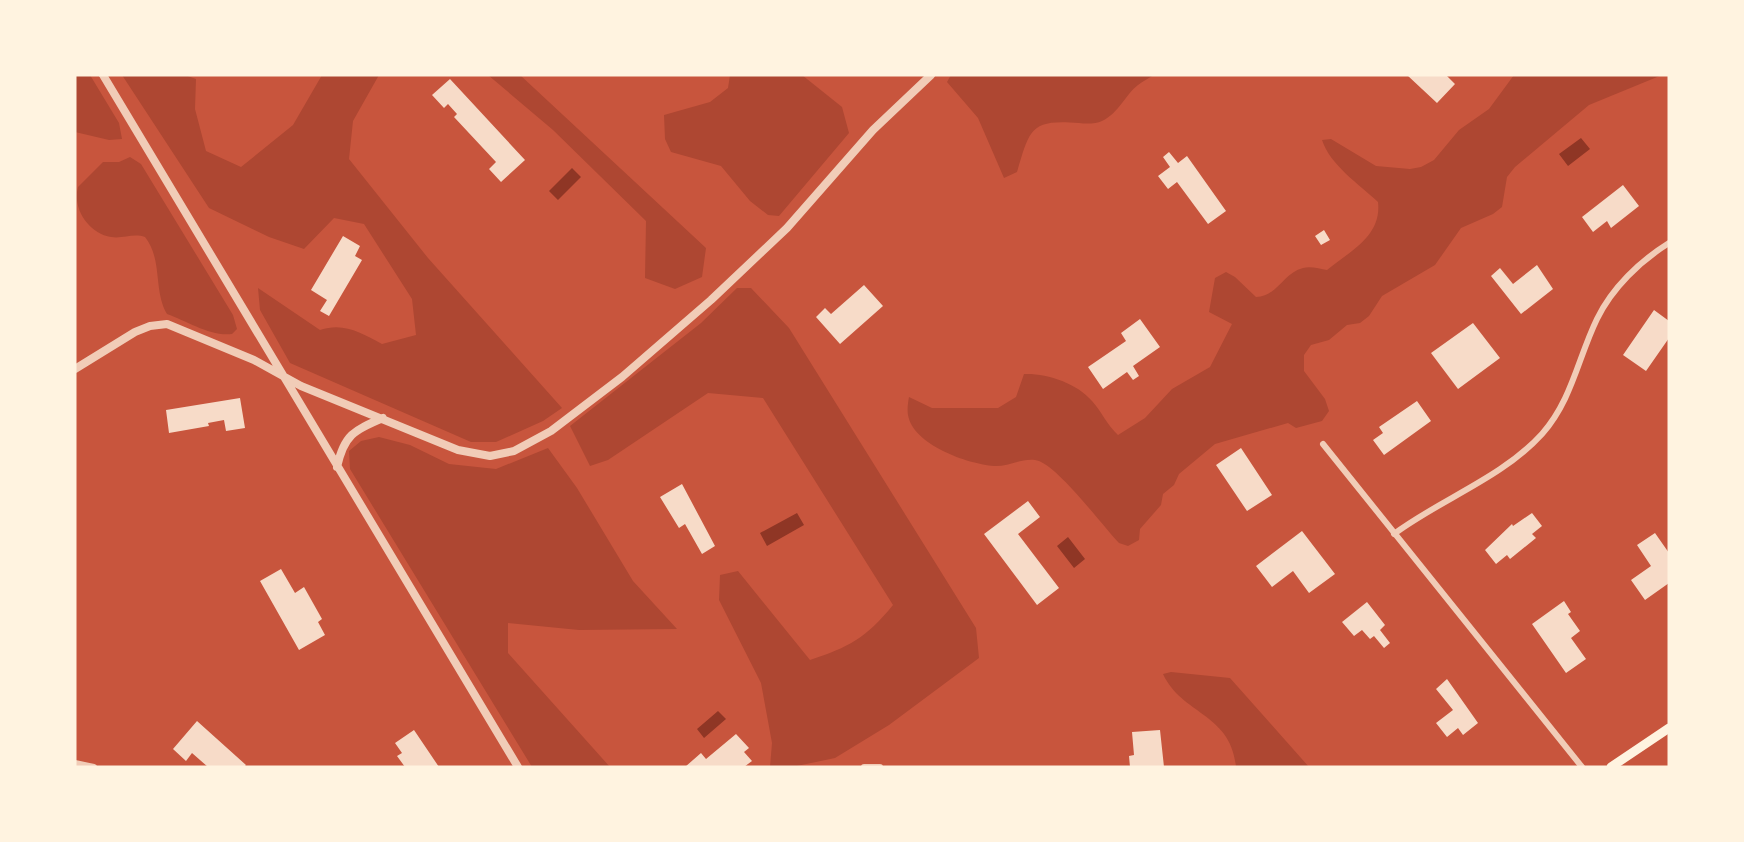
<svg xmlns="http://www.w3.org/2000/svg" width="1744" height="842" font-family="Figtree,sans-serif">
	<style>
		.green { fill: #ae4732 }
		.water { fill: #8f3625 }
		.building { fill: #f7dbc8 }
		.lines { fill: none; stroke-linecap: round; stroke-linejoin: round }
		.minor { stroke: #f1ccb7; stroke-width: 6 }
		.tertiary { stroke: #f1ccb7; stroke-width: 8 }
		.primary { stroke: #fff3e0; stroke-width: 9 }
	</style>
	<rect width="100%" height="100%" fill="#c8553d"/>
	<path class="green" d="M75 75H90L119 123 122 139 109 140 75 132Z
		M122 75H185L196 79 195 109 206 151 241 167 293 125 322 75H379L353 121 349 159 428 258 562 408 543 421 496 442H471L290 363 260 310 258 288 320 330C344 322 361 333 382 344L416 335 412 299 364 224 334 218 304 249 269 237 209 208Z
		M488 75H520L706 248 702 277 675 289 645 278 646 221 553 130Z
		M730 75H802L842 107 849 133 779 216 768 215 750 201 721 166 671 152 665 139 664 115 710 102 728 88Z
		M951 75H1154C1149 78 1143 81 1138 85 1125 95 1119 113 1102 121 1096 124 1086 124 1079 123 1030 119 1030 129 1017 172L1004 178 978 118 947 82Z
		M1514 75H1662L1589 105 1515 167 1507 177 1502 207 1493 214 1461 228 1435 265 1382 296 1369 316 1360 323 1347 325 1329 340 1311 345 1304 355V371L1325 399 1329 411 1322 421 1296 428 1288 423 1215 444 1179 474 1174 485 1163 494 1161 505 1140 529 1139 540 1128 546 1119 543C1102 525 1060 469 1039 461 1025 456 1009 467 994 466 968 464 913 445 908 415 907 410 908 402 909 397L932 408H998L1016 397 1024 374C1046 373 1077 383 1092 401 1102 412 1107 425 1118 435L1145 418 1172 389 1210 367 1232 324 1209 312 1215 278 1226 272 1235 277 1256 297C1278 296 1283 273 1303 268 1311 266 1320 269 1327 270 1350 251 1382 236 1378 202 1359 184 1330 165 1322 140L1331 139 1376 166 1410 169 1421 167 1434 160 1459 130 1489 109Z
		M130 157 141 164 233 315 237 329 232 334C211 337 187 321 167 314 153 290 163 260 145 237 133 233 123 239 111 237 89 233 72 209 78 187L103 162H119Z
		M737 288H751L789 328 976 628 979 658 889 725 835 758 792 767H770L772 743 761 683 719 600 720 575 738 571 810 660C849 647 866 638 893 605L763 398 708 393 608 460 590 466 570 426 701 323Z
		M379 437 410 445 449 464 496 469 548 448 577 488 633 581 677 629 579 630 508 623V653L610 767H532L350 469 349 451 361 441Z
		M1171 672 1230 678 1309 767H1236C1231 713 1182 715 1163 674Z"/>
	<path class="water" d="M1581 138 1590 149 1568 166 1559 154Z
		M572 168 581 177 558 200 549 191Z
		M797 513 804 525 767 546 760 533Z
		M1068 537 1085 559 1074 568 1057 546Z
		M718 711 726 719 704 738 697 729Z"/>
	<path class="building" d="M1407 75H1446L1455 84 1437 103Z
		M450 79 525 160 501 182 489 169 496 162 454 117 457 114 448 104 444 108 432 95Z
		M1169 152 1178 163 1187 156 1226 211 1208 224 1177 182 1168 189 1158 176 1170 167 1163 157Z
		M1623 185 1639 206 1611 228 1607 221 1593 232 1582 217Z
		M1324 230 1330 240 1321 245 1315 236Z
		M343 236 360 246 355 256 362 260 329 316 320 311 327 300 311 290Z
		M1537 265 1553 289 1521 314 1491 276 1500 268 1513 284Z
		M864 285 883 306 840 344 816 317 825 308 831 314Z
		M1654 310 1669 321V338L1646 371 1623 355Z
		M1140 319 1160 347 1133 366 1139 376 1133 380 1127 372 1103 389 1088 367 1126 341 1121 333Z
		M1473 323 1500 358 1458 389 1431 353Z
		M240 398 245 428 226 431 224 420 208 423 209 426 169 433 166 410Z
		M1417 401 1431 421 1384 455 1373 440 1383 433 1379 427Z
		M1241 448 1272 495 1247 511 1216 465Z
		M682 484 715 546 702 554 685 524 679 528 660 497Z
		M1028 501 1040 517 1018 534 1059 588 1037 605 984 534Z
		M1532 513 1542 526 1532 534 1536 538 1510 559 1507 555 1496 564 1485 550 1512 524 1513 526Z
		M1302 531 1335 574 1309 593 1293 571 1272 587 1256 566Z
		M1655 533 1669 553V583L1645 600 1631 580 1651 566 1637 545Z
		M281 569 295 593 304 587 322 619 318 622 325 635 299 650 260 581Z
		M1564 601 1571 612 1568 614 1580 631 1571 638 1586 659 1566 673 1532 624Z
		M1367 602 1385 625 1380 630 1390 643 1384 648 1374 636 1370 639 1362 630 1354 636 1342 622Z
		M1447 679 1478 723 1463 735 1458 728 1447 737 1436 723 1453 710 1436 689Z
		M197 721 246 765 244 767H208L192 753 186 761 173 749Z
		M414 730 439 767H405L397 756 402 753 395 743Z
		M1160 730 1164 767H1130L1129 756 1134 755 1132 732Z
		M736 734 749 748 744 752 752 761 744 767H685L701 753 706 759Z"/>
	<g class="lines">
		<path class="minor" d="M1323 444 1582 767
			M1394 534C1441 499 1502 478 1542 434 1572 400 1578 358 1597 319 1612 288 1640 261 1669 243
			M75 763 94 767
			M864 767H880"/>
		<path class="tertiary" d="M103 75 518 767
			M75 369 135 332 150 326 167 324 254 360 301 386 458 450 490 456 514 451 551 431 622 377 711 300 787 228 873 130 931 75
			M337 467C344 435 354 430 383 418"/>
		<path class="primary" d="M1611 767 1669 728"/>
	</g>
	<rect width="1744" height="842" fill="none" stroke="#fff3e0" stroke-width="153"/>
</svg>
